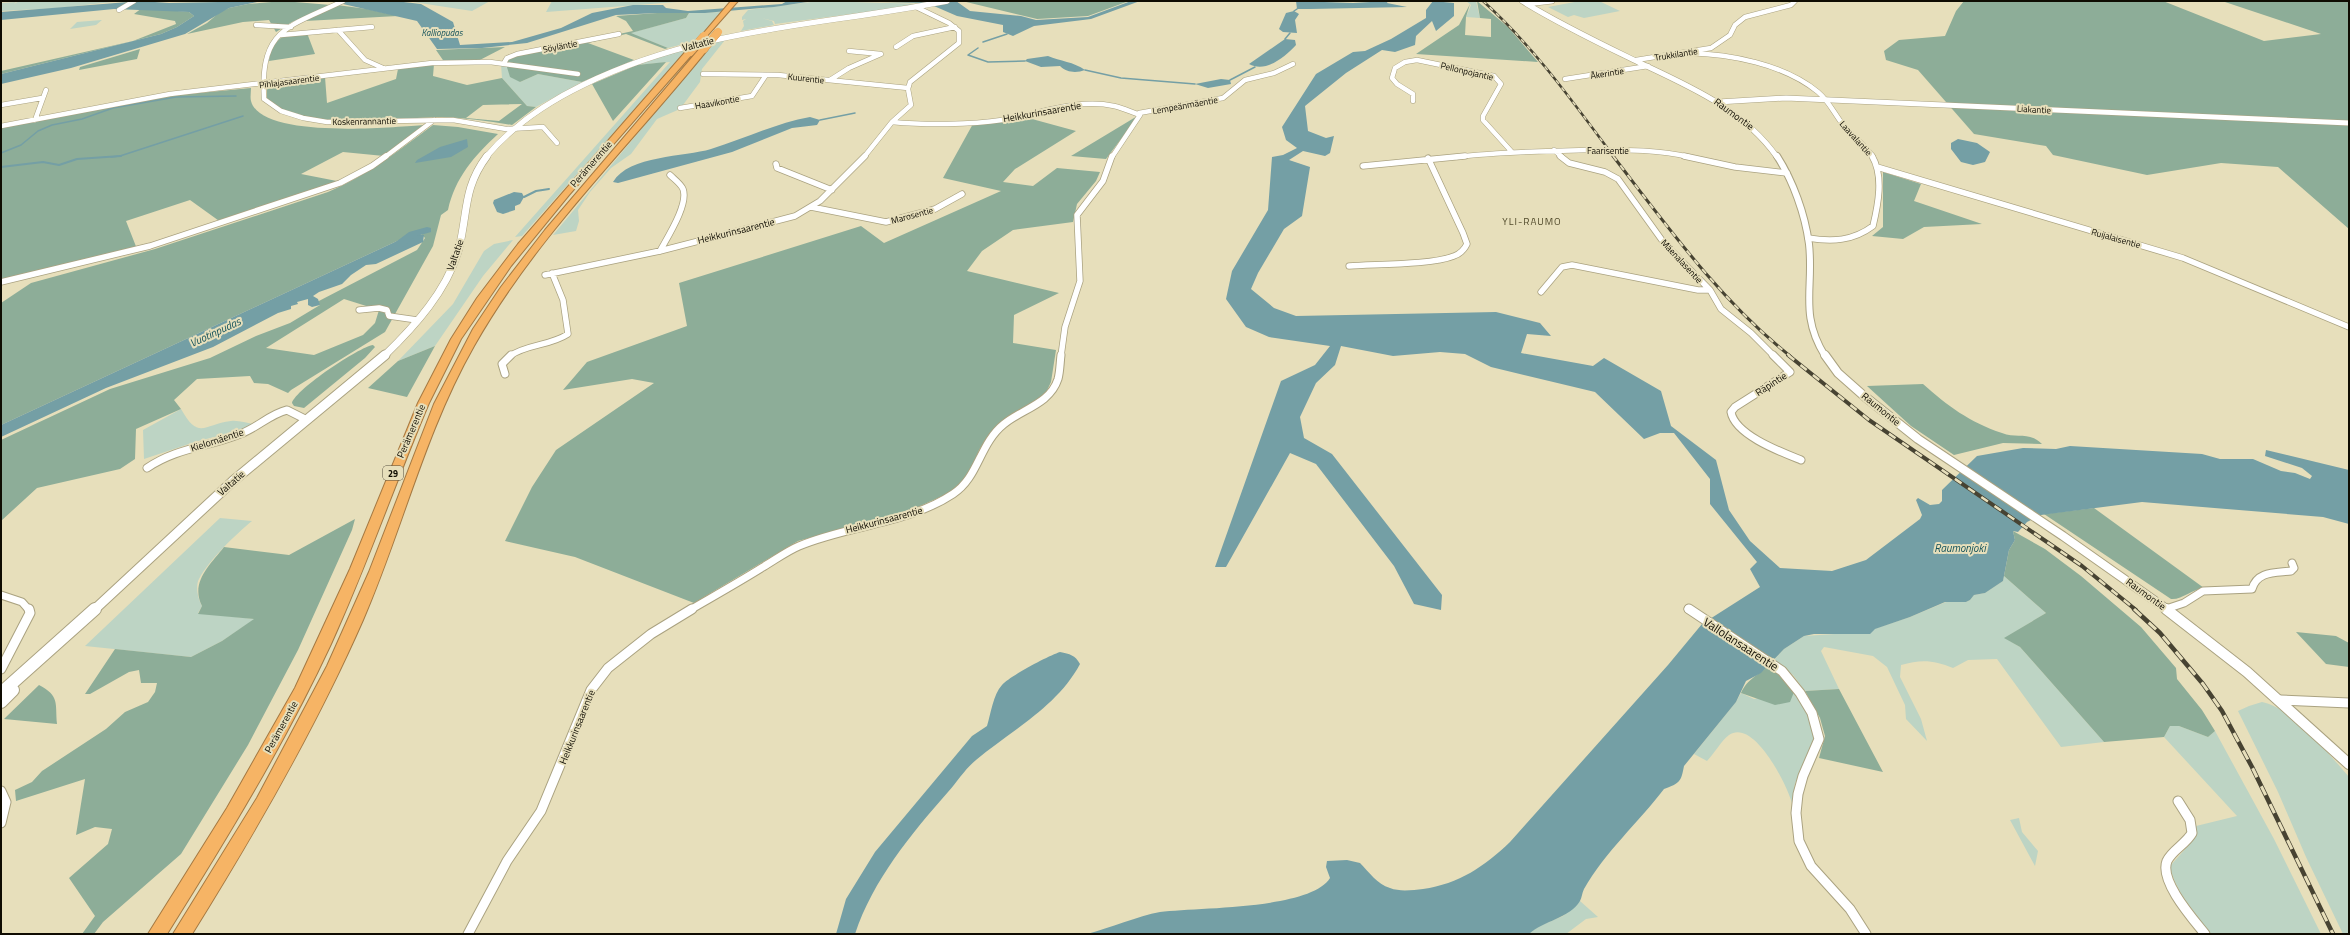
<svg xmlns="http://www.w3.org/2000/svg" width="2350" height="935" font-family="'Titillium Web',sans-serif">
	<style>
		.green { fill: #bdd4c4 }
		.forest { fill: #8dad98; fill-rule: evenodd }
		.water { fill: #749fa5 }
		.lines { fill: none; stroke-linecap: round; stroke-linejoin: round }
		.stream-far1 { stroke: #749fa5; stroke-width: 1.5 }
		.stream { stroke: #749fa5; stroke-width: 2 }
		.river { fill: #749fa5; fill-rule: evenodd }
		.minor-far3-casing { stroke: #aaa280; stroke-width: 5.5 }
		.minor-far2-casing { stroke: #aaa280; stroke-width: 7 }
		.minor-far1-casing { stroke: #aaa280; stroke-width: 9 }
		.minor-casing { stroke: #aaa280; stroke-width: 11 }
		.tertiary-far3-casing { stroke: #aaa280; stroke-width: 6 }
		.tertiary-far2-casing { stroke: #aaa280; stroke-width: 8 }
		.tertiary-far1-casing { stroke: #aaa280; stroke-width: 10 }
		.tertiary-casing { stroke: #aaa280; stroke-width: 12 }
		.secondary-far3-casing { stroke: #aaa280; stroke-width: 6 }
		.secondary-far2-casing { stroke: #aaa280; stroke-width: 8 }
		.secondary-far1-casing { stroke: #aaa280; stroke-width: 11 }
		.secondary-casing { stroke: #aaa280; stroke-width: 14 }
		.motorway-casing { stroke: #a57942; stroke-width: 2 }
		.minor-far3 { stroke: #fff; stroke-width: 4.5 }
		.minor-far2 { stroke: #fff; stroke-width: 5.5 }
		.minor-far1 { stroke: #fff; stroke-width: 7 }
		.minor { stroke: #fff; stroke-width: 9 }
		.tertiary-far3 { stroke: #fff; stroke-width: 5 }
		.tertiary-far2 { stroke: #fff; stroke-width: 6 }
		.tertiary-far1 { stroke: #fff; stroke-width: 8 }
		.tertiary { stroke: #fff; stroke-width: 10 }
		.secondary-far3 { stroke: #fff; stroke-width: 5.5 }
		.secondary-far2 { stroke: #fff; stroke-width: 7 }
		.secondary-far1 { stroke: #fff; stroke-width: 9 }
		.secondary { stroke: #fff; stroke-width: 12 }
		.motorway { fill: #f6b465; fill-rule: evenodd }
		.rail-far3-casing { stroke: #474332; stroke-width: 2.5 }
		.rail-far2-casing { stroke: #474332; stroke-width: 3 }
		.rail-far1-casing { stroke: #474332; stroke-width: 4 }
		.rail-casing { stroke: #474332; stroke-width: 4.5 }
		.rail-far3 { stroke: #e7dfbb; stroke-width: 1.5; stroke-dasharray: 4.5; stroke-linecap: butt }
		.rail-far2 { stroke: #e7dfbb; stroke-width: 2; stroke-dasharray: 6; stroke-linecap: butt }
		.rail-far1 { stroke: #e7dfbb; stroke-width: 2.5; stroke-dasharray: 8; stroke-linecap: butt }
		.rail { stroke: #e7dfbb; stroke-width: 3; stroke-dasharray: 10; stroke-linecap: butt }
		.motorway-bridge-casing { stroke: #a57942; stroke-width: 8; stroke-linecap: butt }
		.motorway-bridge { stroke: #f6b465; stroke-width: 8 }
		.labels { text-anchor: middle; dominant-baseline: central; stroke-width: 4; stroke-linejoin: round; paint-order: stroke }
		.far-water-label { font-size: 9px; font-style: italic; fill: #14525a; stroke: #e7dfbb }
		.far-street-label { font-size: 9px; fill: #0f0c02; stroke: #e7dfbb }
		.shield { fill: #e7dfbb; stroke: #504b3a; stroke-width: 1 }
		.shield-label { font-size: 9px; font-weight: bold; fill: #0f0c02 }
		.street-label { font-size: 10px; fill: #0f0c02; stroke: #e7dfbb }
		.far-quarter-label { font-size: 10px; letter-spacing: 1px; fill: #514a2b; stroke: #e7dfbb }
		.water-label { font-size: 11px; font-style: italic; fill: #14525a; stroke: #e7dfbb }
		.near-street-label { font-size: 12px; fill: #0f0c02; stroke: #e7dfbb }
	</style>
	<rect width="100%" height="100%" fill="#e7dfbb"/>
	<path class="green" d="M19 1H121L59 8 1 11V3L16 2 14 4Z
		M416 1H490L472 11 413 2Z
		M552 1H690L546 12Z
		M818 1 927 4 775 24 774 21 761 18 772 21 774 25 741 31 744 26 743 21 746 19 742 20V17L748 10Z
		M1466 1H1476L1480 18 1466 17 1471 5Z
		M1580 1H1599L1620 11 1584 18 1574 15 1568 17 1548 7Z
		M721 12 695 41 668 48 630 33 686 18 689 13Z
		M102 20 96 25 70 29 77 22Z
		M725 40 702 69 700 82 680 109 657 119 631 154 611 168 590 192 578 210 579 221 576 231 553 235 713 43Z
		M690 47 522 236 515 237 670 62 637 65Z
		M501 64H506L520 82 538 74 582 82 536 107 527 106 502 78Z
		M513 240 483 276 435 346 398 361 453 304 484 251 494 244Z
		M181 409C199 441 204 424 231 421 238 420 246 423 253 424L251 428 198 441 144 459 143 430Z
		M220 518 252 521C236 534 209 560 199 579 195 586 198 599 202 606L198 613 255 619 222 641 191 657 85 646Z
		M2004 576 2046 613 2005 638 2020 647 2104 742 2061 747 1997 659 1968 660 1953 668C1934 660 1921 659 1901 665L1900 677 1921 719 1927 741 1906 719 1905 705 1887 667 1873 656 1824 647 1821 651 1839 689 1805 691 1793 675 1774 660 1784 649 1804 636 1865 632 1910 617 1946 602H1966L1970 600 1974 595 1985 593 2003 581Z
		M1794 692 1810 716 1815 734 1811 749 1795 783 1792 803C1787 785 1754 718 1729 735 1721 741 1714 754 1707 761L1694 754 1736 702 1741 693 1754 699Z
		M2262 702C2292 708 2329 754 2349 777V934H2343L2306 857 2278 792 2238 711 2249 706Z
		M2170 726H2179L2208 737 2215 731 2274 839 2321 934H2211C2196 913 2175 892 2170 866L2196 837V826L2237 816 2164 737Z
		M2019 818 2022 832 2038 851 2035 866 2010 820Z
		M1580 901 1598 917 1586 919 1566 934H1529L1537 927 1563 916Z"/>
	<path class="forest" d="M283 1 331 5 292 22 276 32 269 20 243 22 187 34 207 23 220 12 229 8 248 4Z
		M962 1H1129L1088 16 1037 19Z
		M1477 1 1508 27 1538 62 1416 54 1459 25 1470 4 1466 17 1465 35 1491 37V19L1480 18Z
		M1964 1H2163L2264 41 2321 34 2222 1H2349V229L2278 167 2221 163 2147 175 2053 155 2046 146 1974 134 1918 70 1886 60 1884 51 1899 40 1945 36 1956 11Z
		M337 5 367 9 398 16 305 21Z
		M142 8 189 12 194 16 177 27 161 34 1 74V71L133 41 176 24 175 21 134 14Z
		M657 13H689L686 18 631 33 668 48 665 49 626 34 588 43 634 60 582 82 538 74 520 82 510 77 506 64 508 58 633 31 626 21 616 16Z
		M307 33 315 54 269 61C270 48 275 43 284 35Z
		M505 47 476 62 445 63 436 50Z
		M140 49 137 59 79 70 80 67Z
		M666 62 613 121 592 84 637 65Z
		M434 64 433 76 467 85 502 78 527 106 536 107 512 125C489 121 465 118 442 117 402 117 315 130 281 110 276 107 271 102 267 98V85L325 77 327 103 396 79 398 69ZM522 104 499 121 466 118 483 105Z
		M251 88C251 92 250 97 251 101 261 140 394 127 424 125L384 156 343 152 301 174 342 182 222 223 190 200 126 221 137 249 1 282V127L168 96Z
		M1139 115 1106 159 1071 156Z
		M1021 116 1076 131 1015 169 1003 182 1033 186 1057 168 1100 172 1096 181 1077 204 1073 222 1013 230 982 251 967 271 1059 293 1014 315 1013 343 1056 350 1051 382 1043 399 1005 420 988 436 979 450 970 474 949 493 909 511 798 541 694 603 575 557 505 541 532 487 556 450 654 383 632 379 563 390 587 362 687 326 679 283 861 226 884 243 1001 191 943 178 974 122Z
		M433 125 458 127 498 134C474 156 455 178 448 210L441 215 433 246 385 332 291 390 288 393 268 384 254 383 250 376 197 379 174 400 181 409 136 429 135 459 120 469 37 488 1 521V440L110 389 210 358 256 336 290 323 320 305 317 302 417 250 425 238 421 234 426 231 413 234 411 237 397 241 1 425V303L31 283 155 249 328 192C367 176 399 150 433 125ZM344 299 379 310 375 323 363 335 314 355 266 348Z
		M1883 172 1921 184 1914 201 1982 224 1924 227 1903 239 1872 236 1883 227Z
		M373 345 375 347 365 358 304 408 294 406 292 403C296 389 359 347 373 345Z
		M435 346 407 397 368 388 398 361Z
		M1923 384C1948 406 1969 422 2002 433 2017 439 2029 431 2042 444L2003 443 1954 455 1911 426 1867 386Z
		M2094 508 2204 588C2192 589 2182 600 2171 599L2044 514Z
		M355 519 352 530 298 650 248 745 181 854 103 922 94 934H82L95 916 69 878 108 844 112 829 95 827 76 835 85 779 16 801 15 790 32 782 42 771 106 729 125 712 148 702 155 692 157 683H141L139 670 129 672 90 694H85L115 649 191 657 222 641 254 619 198 614 202 606C190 582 210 565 224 547L289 555Z
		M2013 531 2045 549 2081 576 2141 627 2176 668 2177 679 2202 710 2215 731 2208 737 2179 726H2170L2164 737 2104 742 2020 647 2004 638 2046 613 2004 576 2009 550 2015 540Z
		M2296 632 2336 636 2349 643V667L2326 664Z
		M1769 665 1781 674 1794 692 1790 702 1775 705 1741 693C1748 678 1758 676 1769 665Z
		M39 685C60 696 55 703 57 724L4 719Z
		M1839 689 1883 772 1819 758 1825 736 1820 718 1805 691Z"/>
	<path class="water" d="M141 1 169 3 272 1 257 2 229 8 185 34 71 68 1 84V74L161 34 177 27 194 16 189 12 114 9 1 20V12Z
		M330 1H395L421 4 453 22 460 45 512 42 561 28 592 13 633 5H663L666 8 688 11 782 4 787 1H814L774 7 705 13H657L616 15 527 43 482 48 437 49 417 21Z
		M836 1H956L970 11 1021 16 1036 20 1088 17 1131 1H1140L1091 19 1034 26 1013 36 1003 32V25L957 16 927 3Z
		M1296 1 1353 3 1388 1 1387 3 1407 7 1310 9H1297Z
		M1433 1 1454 3V16L1436 31 1432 21 1416 36 1415 45 1395 52 1382 50 1346 73 1305 106 1308 131 1326 138 1334 136 1330 153 1325 156 1303 151 1289 160 1310 167 1302 216 1284 229 1258 273 1251 289 1274 308 1296 316 1496 312 1540 323 1551 336 1527 334 1521 353 1593 366 1604 358 1661 391 1671 426 1716 460 1729 510 1750 541 1780 568 1832 571 1866 560 1920 519 1922 515 1916 500 1918 498 1930 505 1939 504 1942 501V490L1977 456 2023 448 2056 449 2070 446 2202 454 2220 459H2253L2281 471 2295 473 2310 479 2312 476 2302 468 2265 456 2266 450 2349 470V524L2323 517 2142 502 2041 515 2027 522 2018 532 2013 531 2015 540 2009 550 2003 581 1985 593 1974 595 1970 600 1966 602H1945L1910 617 1875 629 1870 634H1814L1804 636 1784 649 1761 673 1746 681 1736 702 1684 766C1681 782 1680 783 1664 789 1638 823 1605 852 1584 889 1582 893 1582 897 1580 901 1570 918 1543 921 1529 934H1087C1110 928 1138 916 1160 912 1197 907 1310 910 1330 878L1326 867 1327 861 1347 860 1360 863C1369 872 1377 884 1390 888 1400 892 1413 890 1423 889 1459 884 1485 866 1510 842L1668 665 1702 624 1760 587 1750 569 1757 562 1710 504V479L1674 433H1660L1644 439 1595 392 1491 367 1465 354 1440 352 1393 356 1341 346 1335 365 1316 383 1300 417 1304 438 1332 454 1442 595 1441 610 1414 604 1394 566 1316 464 1290 453 1226 567H1215L1281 381 1315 365 1330 346 1269 337 1246 327 1226 299 1232 271 1268 210 1272 157 1283 155 1297 148 1286 140 1282 127 1316 74 1353 52 1365 51 1391 39 1426 18V10Z
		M1294 11 1299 14 1295 20 1297 33 1283 32 1279 29 1286 13Z
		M1285 39 1295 40 1296 45C1285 57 1266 73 1249 64Z
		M1048 56C1060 61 1074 62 1085 70 1077 73 1067 73 1060 66L1041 67 1025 61 1027 59Z
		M1221 79 1230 80 1231 84 1208 88 1195 84Z
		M810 117 820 120 817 125 792 128 732 152 618 183 613 182C629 155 685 157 711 149 744 139 776 123 810 117Z
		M467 139 468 147 451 157 415 163 417 160 440 147Z
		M1958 139 1977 143 1990 152 1985 162 1973 165 1961 162 1951 149V143Z
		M514 192 522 193 524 197 520 204 515 206V210L503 214 497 212 493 203 494 200Z
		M417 235H424L423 242 376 264 366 265 351 275 342 284 319 292 313 296 318 299 320 305 312 307 308 305V299L297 302 298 304 291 306V309L278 313 213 347 106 388 1 437V425L397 241Z
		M1060 652C1070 654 1075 655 1080 664 1057 707 1012 730 976 760 965 769 957 782 948 792 911 834 873 880 855 934H836L846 899 875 852 972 736 987 726C991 713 993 695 1002 685 1010 676 1048 656 1060 652Z"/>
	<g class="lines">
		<path class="stream-far1" d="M1294 11 1297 9
			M1285 39 1290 33
			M983 42 1007 34
			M978 48 968 55 988 62 1025 61
			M1085 70 1121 78 1195 84
			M1230 80 1255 67
			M820 120 855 113
			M1 153 21 145 38 131 52 125 82 119 113 108 176 97 236 96
			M111 157 120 156 243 116"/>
		<path class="stream" d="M1 167 43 162 59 165 77 159 121 156
			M524 197 536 191 549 189"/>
		<path class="river" d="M427 227 431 228V232L417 236 399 249H391L389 247 409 232Z"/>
		<defs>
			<path id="minor-far3" d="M343 1C287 28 260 28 264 99L281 111 303 118 327 122 453 120 506 129 543 127 557 143
				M119 10 134 1
				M256 25 291 27
				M338 30 365 60 383 68
				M281 35 372 27
				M896 47 913 36 955 27
				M1688 53C1730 54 1784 64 1818 92 1829 101 1835 115 1844 126 1853 137 1865 144 1873 157
				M1636 60 1711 48 1730 35 1735 25 1745 17 1791 5 1795 1
				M504 63 507 58 517 54 619 34
				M703 74 778 75 908 88
				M1565 79 1648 66
				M830 80 849 68 881 54 849 51
				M1413 101V94L1397 84 1392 78 1395 68 1405 62 1417 60 1494 76 1501 84 1483 116V120L1511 151
				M1 105 42 98
				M680 108 752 96 766 75
				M1139 113 1223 98 1245 80 1274 73 1293 64
				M35 120 46 90
				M892 122 911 105 908 89 910 82 959 43V31L949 23 916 7
				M1 126 170 94 432 63 490 62 578 74
				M1554 150 1562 157
				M385 157 434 120
				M864 157 892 122C924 125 971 125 1002 120 1038 114 1077 98 1114 106 1123 108 1131 112 1140 115L1112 157
				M1456 157C1500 152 1543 151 1588 150 1622 150 1655 149 1689 157"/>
			<path id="minor-far2" d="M1684 156 1735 167 1787 173
				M776 164 777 168 832 190
				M1363 166 1465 156
				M1877 167 2183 258 2349 327
				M811 207 886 222 935 209 962 194
				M1808 238C1832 242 1853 241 1873 226 1878 205 1884 176 1872 156
				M660 251C667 238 689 204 683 189 681 184 674 179 670 175
				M1349 266C1375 264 1432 265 1454 256 1460 254 1464 250 1467 244L1463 233 1428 158
				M545 275 660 251 795 216 820 201 865 156
				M1 282 150 246 340 183 372 166 386 156
				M1710 290 1721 309 1751 333 1774 356
				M1541 292 1562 267 1572 265 1698 290H1710L1664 243 1618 179 1605 172 1569 163 1560 156
				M359 310 379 308 387 310 389 316 417 320
				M510 356C527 344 550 346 568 334L563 300 552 273
				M1061 356 1065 327 1080 281 1077 215 1103 181 1112 156"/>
			<path id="minor-far1" d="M1773 355 1790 372 1735 407 1731 412C1735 435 1781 452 1801 460
				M505 374 502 364 511 355
				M147 468C176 448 208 447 240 434 257 428 270 414 287 410L307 420
				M1 595 22 602 29 610
				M1688 609 1690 610
				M2166 609 2184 603 2203 591 2252 589C2257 571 2275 573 2291 571L2294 568 2292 563
				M690 610C714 596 739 582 763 567 775 560 787 551 799 546 849 525 908 524 953 494 979 477 979 444 1004 424 1022 409 1050 404 1058 379 1060 372 1060 363 1061 355"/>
			<path id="minor" d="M1689 609 1782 671 1800 693 1812 713 1819 739 1803 776 1798 794 1796 813 1799 841 1811 866 1850 909 1866 934
				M1 669 30 613 29 609
				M2280 700 2349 703
				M1 791 6 802 1 823
				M2178 801 2190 820 2192 833C2186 844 2172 850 2167 861 2159 881 2193 919 2205 934
				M468 934 507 861 541 811 591 690 608 668 651 634 692 609"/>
			<path id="tertiary-far3" d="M1522 1C1559 24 1599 43 1638 62 1689 86 1743 109 1777 157
				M1527 4 1552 1
				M1718 102 1786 98 2349 123"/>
			<path id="tertiary-far2" d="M1777 156C1793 181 1805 214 1809 244 1814 288 1799 314 1825 356"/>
			<path id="tertiary-far1" d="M1825 355 1838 373 1864 396 1918 439 2063 536 2168 610"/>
			<path id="tertiary" d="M2166 609 2247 672 2349 764"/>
			<path id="secondary-far3" d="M486 157C513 125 546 103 583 85 701 27 822 26 947 1"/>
			<path id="secondary-far2" d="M384 356C414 327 448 290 459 248 468 212 463 188 487 156"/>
			<path id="secondary-far1" d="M94 610 233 481 385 355"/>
			<path id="secondary" d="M1 693 95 609
				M1 702 13 690"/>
			<path id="motorway" d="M731 1H738L706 37H702V35Z
				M701 47 708 49C629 147 536 236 474 346 425 432 402 530 363 620 315 729 255 833 192 934H173L257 798 327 666 369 572 434 404 473 329 501 287 545 230Z
				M687 50 694 52 569 195 511 266 461 339 429 403C395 483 367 565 331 644 284 745 226 840 167 934H148L227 808 295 688 350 569 418 403 451 339 477 298 518 244Z"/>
		</defs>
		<use href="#minor-far3" class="minor-far3-casing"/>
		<use href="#minor-far2" class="minor-far2-casing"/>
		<use href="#minor-far1" class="minor-far1-casing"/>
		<use href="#minor" class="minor-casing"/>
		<use href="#tertiary-far3" class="tertiary-far3-casing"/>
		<use href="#tertiary-far2" class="tertiary-far2-casing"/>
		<use href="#tertiary-far1" class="tertiary-far1-casing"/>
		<use href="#tertiary" class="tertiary-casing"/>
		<use href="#secondary-far3" class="secondary-far3-casing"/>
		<use href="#secondary-far2" class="secondary-far2-casing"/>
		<use href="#secondary-far1" class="secondary-far1-casing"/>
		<use href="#secondary" class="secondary-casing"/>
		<use href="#motorway" class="motorway-casing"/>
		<use href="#minor-far3" class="minor-far3"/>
		<use href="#minor-far2" class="minor-far2"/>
		<use href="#minor-far1" class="minor-far1"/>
		<use href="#minor" class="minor"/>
		<use href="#tertiary-far3" class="tertiary-far3"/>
		<use href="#tertiary-far2" class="tertiary-far2"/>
		<use href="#tertiary-far1" class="tertiary-far1"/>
		<use href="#tertiary" class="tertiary"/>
		<use href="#secondary-far3" class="secondary-far3"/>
		<use href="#secondary-far2" class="secondary-far2"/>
		<use href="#secondary-far1" class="secondary-far1"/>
		<use href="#secondary" class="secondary"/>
		<use href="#motorway" class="motorway"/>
		<defs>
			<path id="rail-far3" d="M1483 1C1534 47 1573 102 1614 157"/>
			<path id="rail-far2" d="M1613 156C1667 226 1720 300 1790 356"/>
			<path id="rail-far1" d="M1788 355 1869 420 2082 566 2136 610"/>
			<path id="rail" d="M2134 609 2160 633 2203 684 2222 711 2252 767 2333 934"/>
		</defs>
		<use href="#rail-far3" class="rail-far3-casing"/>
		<use href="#rail-far2" class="rail-far2-casing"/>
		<use href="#rail-far1" class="rail-far1-casing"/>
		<use href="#rail" class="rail-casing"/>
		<use href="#rail-far3" class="rail-far3"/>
		<use href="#rail-far2" class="rail-far2"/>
		<use href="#rail-far1" class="rail-far1"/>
		<use href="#rail" class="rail"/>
		<defs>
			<path id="motorway-bridge" d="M704 49 718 32
				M690 52 704 36"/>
		</defs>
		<use href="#motorway-bridge" class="motorway-bridge-casing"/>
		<use href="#motorway-bridge" class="motorway-bridge"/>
	</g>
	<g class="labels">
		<g class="far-water-label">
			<text x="442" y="32">Kalliopudas</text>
		</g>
		<g class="far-street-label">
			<text transform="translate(560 46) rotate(-11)">Söyläntie</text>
			<text transform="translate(1676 54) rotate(-9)">Trukkilantie</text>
			<text transform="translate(1467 71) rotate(13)">Pellonpojantie</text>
			<text transform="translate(1607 73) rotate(-9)">Åkerintie</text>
			<text transform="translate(806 78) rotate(6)">Kuurentie</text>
			<text transform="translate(289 81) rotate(-7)">Pihlajasaarentie</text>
			<text transform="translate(717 102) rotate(-10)">Haavikontie</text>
			<text transform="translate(1185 105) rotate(-10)">Lempeänmäentie</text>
			<text transform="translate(2034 109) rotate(3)">Liakantie</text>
			<text transform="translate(364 121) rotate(-1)">Koskenrannantie</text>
			<text transform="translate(1856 138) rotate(48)">Laavalantie</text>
			<text x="1608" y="150">Faarisentie</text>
			<text transform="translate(912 215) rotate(-15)">Marosentie</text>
			<text transform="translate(2116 238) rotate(16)">Ruijalaisentie</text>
			<text transform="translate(1682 261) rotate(47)">Mäenalasentie</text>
		</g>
		<rect class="shield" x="383" y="466" width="20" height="14" rx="3"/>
		<g class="shield-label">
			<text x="393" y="473">29</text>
		</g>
		<g class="street-label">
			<text transform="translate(698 44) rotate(-14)">Valtatie</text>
			<text transform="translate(1042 112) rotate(-10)">Heikkurinsaarentie</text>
			<text transform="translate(1734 114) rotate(36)">Raumontie</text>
			<text transform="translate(591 164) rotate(-49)">Perämerentie</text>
			<text transform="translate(736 231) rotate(-14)">Heikkurinsaarentie</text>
			<text transform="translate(455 255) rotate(-71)">Valtatie</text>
			<text transform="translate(1771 384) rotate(-33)">Räpintie</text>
			<text transform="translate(1881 409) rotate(39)">Raumontie</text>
			<text transform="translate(411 431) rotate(-67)">Perämerentie</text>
			<text transform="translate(217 440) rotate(-18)">Kielomäentie</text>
			<text transform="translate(231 483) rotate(-41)">Valtatie</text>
			<text transform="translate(884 520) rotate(-15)">Heikkurinsaarentie</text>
			<text transform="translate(2146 594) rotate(36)">Raumontie</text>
			<text transform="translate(281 727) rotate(-61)">Perämerentie</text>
			<text transform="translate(577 727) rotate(-68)">Heikkurinsaarentie</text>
		</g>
		<g class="far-quarter-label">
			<text x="1532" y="221">YLI-RAUMO</text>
		</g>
		<g class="water-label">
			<text transform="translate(215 332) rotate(-25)">Vuotinpudas</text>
			<text x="1960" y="548">Raumonjoki</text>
		</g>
		<g class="near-street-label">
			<text transform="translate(1741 644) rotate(33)">Vallolansaarentie</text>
		</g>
	</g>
	<rect width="2350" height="935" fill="none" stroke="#0f0c02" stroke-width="4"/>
</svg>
